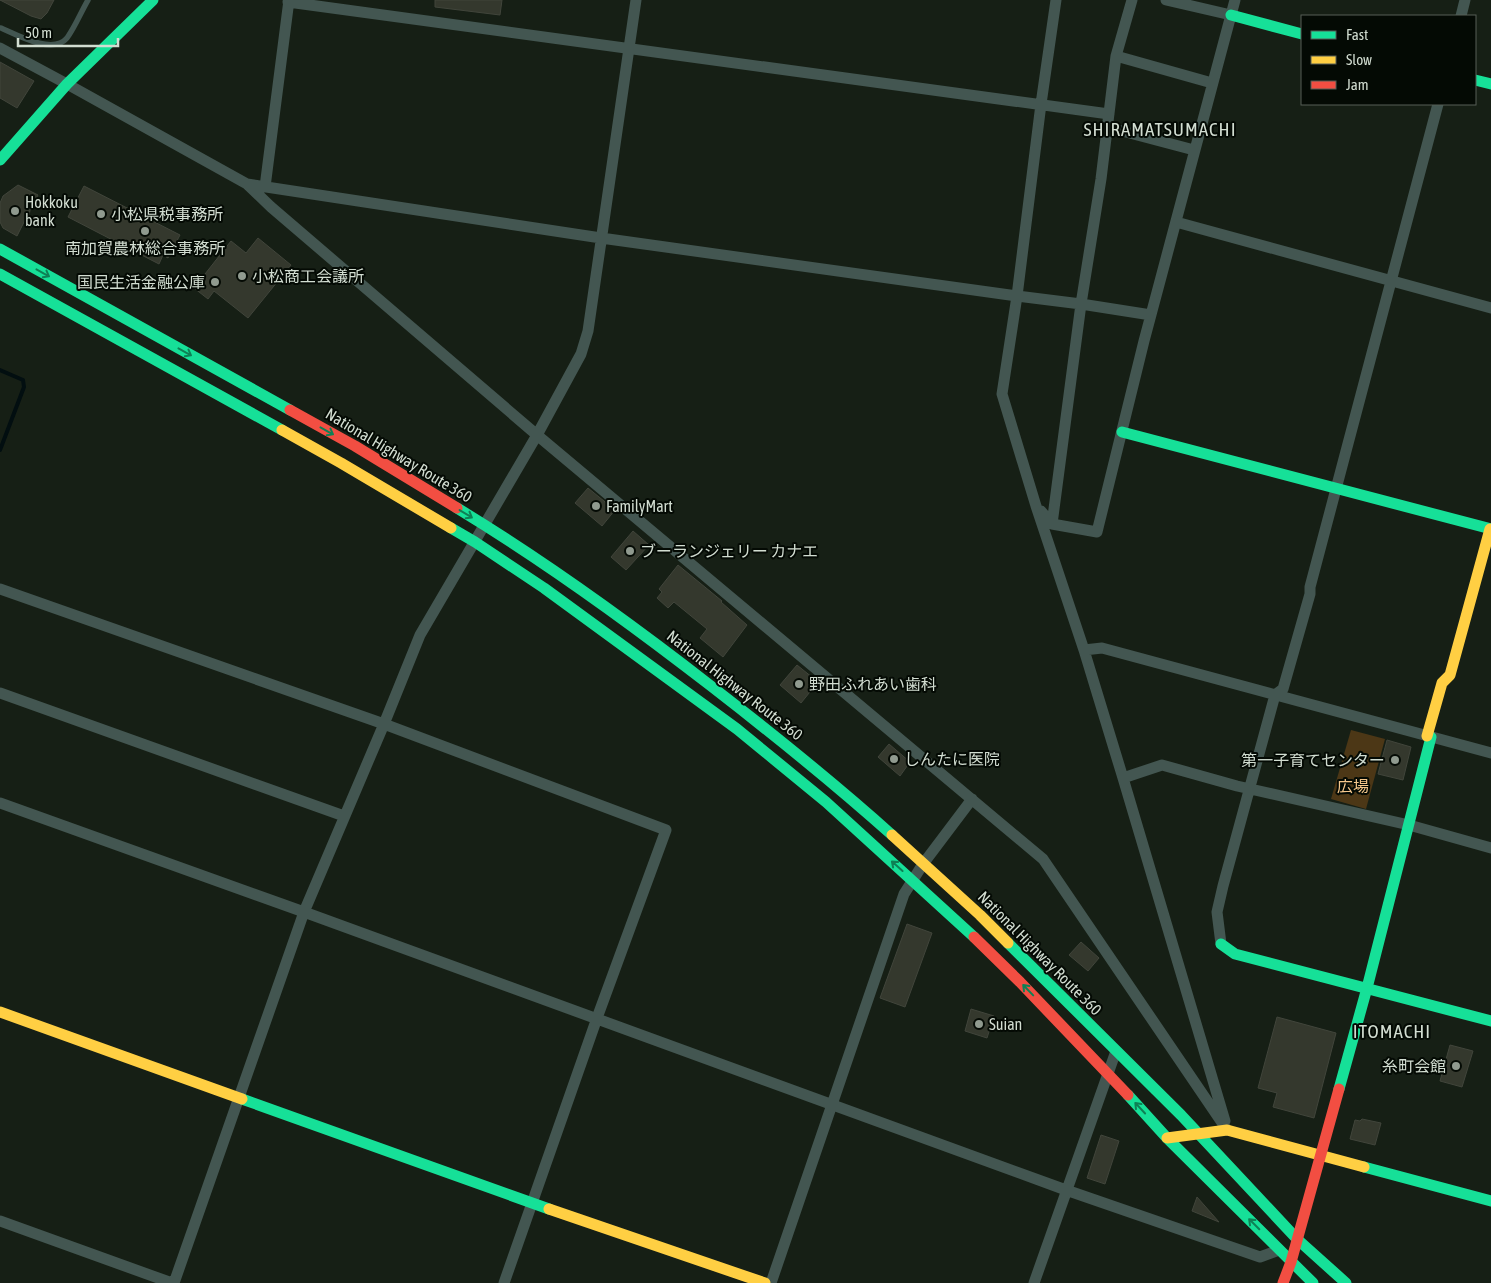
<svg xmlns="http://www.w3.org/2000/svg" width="1491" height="1283" font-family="'Asap Condensed','Noto Sans JP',sans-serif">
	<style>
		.green { fill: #4c3716 }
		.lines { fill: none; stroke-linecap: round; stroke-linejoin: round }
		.stream { stroke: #020e10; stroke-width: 4 }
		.building { fill: #34382d; stroke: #41453b }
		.lane { stroke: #435651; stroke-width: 5.5 }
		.street { stroke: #435651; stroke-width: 11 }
		.fast { stroke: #16e098; stroke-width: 11 }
		.slow { stroke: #ffcf43; stroke-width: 11 }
		.jam { stroke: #f24e42; stroke-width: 11 }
		.oneway { stroke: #0e8055 }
		.poi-dot { fill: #909a8f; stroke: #040a04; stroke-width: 2 }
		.labels { text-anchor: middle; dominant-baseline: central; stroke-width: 4; stroke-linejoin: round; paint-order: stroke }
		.poi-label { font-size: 16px; fill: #d2ddd1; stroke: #040a04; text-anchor: start }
		.street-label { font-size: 16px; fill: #d2ddd1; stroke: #040a04 }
		.park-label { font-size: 16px; fill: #f6c88d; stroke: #040a04 }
		.quarter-label { font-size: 19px; letter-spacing: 1px; fill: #d2ddd1; stroke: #040a04 }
	</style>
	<rect width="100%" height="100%" fill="#161f15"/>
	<path class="green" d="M1351 730 1385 739 1366 809 1331 799Z"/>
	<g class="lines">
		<path class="stream" d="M0 370 23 380 24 387 0 450"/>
	</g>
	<path class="building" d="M0 0H54L47 13 41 19 31 16Z
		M435 0H502L500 15 435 7Z
		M0 62 34 81 17 108 0 98Z
		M18 185 38 195 30 210 29 216 25 220 17 236 3 228 0 222V203L3 196Z
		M84 186 180 235 168 258 163 255 159 264 68 217Z
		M258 238 291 265 248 318 214 291 208 299 194 288 231 241 246 253Z
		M588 488 615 510 602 526 575 503Z
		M633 531 649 545 626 570 611 557Z
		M678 565 722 601 721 602 747 625 723 657 700 638 707 629 674 602 668 608 657 598 662 592 659 589Z
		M797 665 818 682 801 703 780 685Z
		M1387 740 1411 747 1403 780 1378 774Z
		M889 744 910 762 900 776 878 757Z
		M907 924 932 933 905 1007 880 998Z
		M1081 942 1099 958 1088 971 1069 955Z
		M971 1009 994 1016 987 1038 965 1031Z
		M1277 1017 1336 1033 1314 1118 1273 1107 1277 1093 1258 1088Z
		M1450 1045 1473 1051 1462 1087 1440 1081Z
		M1362 1119 1381 1123 1375 1145 1350 1139 1355 1120 1360 1121Z
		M1101 1135 1119 1141 1105 1184 1087 1178Z
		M1197 1197 1219 1222 1192 1211Z"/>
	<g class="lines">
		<path class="lane" d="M1 28C17 35 53 55 67 38 75 27 81 12 88 0"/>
		<path class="street" d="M1056 0 1041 104 1017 296 1002 394 1036 506 1084 650 1123 778 1225 1121
			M1166 0 1231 15
			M288 2 1109 114
			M1461 16 1465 0
			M0 48 67 84 247 184 271 207 537 435 1043 859 1227 1130
			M1116 56 1212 83
			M1107 127 1194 150
			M247 184 601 238 1017 296 1081 304 1151 315
			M265 187 289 0
			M1176 222 1491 308
			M1041 511 1052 524 1097 532 1144 341 1235 0
			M1052 524 1081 304 1101 179 1116 56 1132 0
			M0 589 384 724 666 830 597 1018 504 1283
			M1084 650 1102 648 1491 753
			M0 693 344 816
			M1123 778 1162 765 1237 786 1409 825 1491 848
			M0 803 304 912 1066 1190 1260 1257 1279 1250
			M1221 944 1217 912 1223 886 1275 695 1283 689 1310 594V587L1438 104
			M0 1221 172 1283
			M174 1283 304 912 384 724 420 635 537 435 581 354 588 331 636 0
			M771 1283 904 894 923 864 972 799
			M1034 1283 1116 1051"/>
		<path class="fast" d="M1231 15 1302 34
			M1475 80 1491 84
			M0 160 67 84 153 0
			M0 249 290 410
			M0 274 282 430
			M1122 432 1491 529
			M457 508C546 562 630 623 711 686 773 734 834 783 892 835
			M451 528 475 542 544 588 737 729 826 802 974 937
			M1008 943 1181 1115 1297 1239 1346 1283
			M1221 944 1235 954 1491 1021
			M1339 1089 1367 988 1431 737
			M1128 1095 1167 1138 1313 1283
			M242 1099 549 1209
			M1364 1167 1491 1201"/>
		<path class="slow" d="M282 430 341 463 451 528
			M1427 736 1442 683 1450 675 1490 529
			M892 835 980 915 1008 943
			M0 1012 242 1099
			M1167 1138 1227 1130 1364 1167
			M549 1209 765 1283"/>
		<path class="jam" d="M290 410 355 446 457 508
			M974 937 1020 982 1128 1095
			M1283 1283 1291 1262 1339 1089"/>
	</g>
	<defs><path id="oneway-shaft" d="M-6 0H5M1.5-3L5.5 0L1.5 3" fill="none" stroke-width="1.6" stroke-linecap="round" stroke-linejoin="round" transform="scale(1.25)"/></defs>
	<g class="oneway">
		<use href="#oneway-shaft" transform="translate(43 273) rotate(29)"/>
		<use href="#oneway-shaft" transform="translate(185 352) rotate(29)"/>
		<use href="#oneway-shaft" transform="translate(327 431) rotate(29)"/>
		<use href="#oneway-shaft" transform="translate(466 514) rotate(31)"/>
		<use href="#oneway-shaft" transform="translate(897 866) rotate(-138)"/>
		<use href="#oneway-shaft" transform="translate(1028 990) rotate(-134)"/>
		<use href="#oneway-shaft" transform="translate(1140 1108) rotate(-133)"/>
		<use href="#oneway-shaft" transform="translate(1254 1224) rotate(-135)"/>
	</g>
	<g class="poi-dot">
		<circle cx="15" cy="211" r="5"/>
		<circle cx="101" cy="214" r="5"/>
		<circle cx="145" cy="231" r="5"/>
		<circle cx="242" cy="276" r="5"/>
		<circle cx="215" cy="282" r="5"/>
		<circle cx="596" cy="506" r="5"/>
		<circle cx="630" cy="551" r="5"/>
		<circle cx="799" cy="684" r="5"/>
		<circle cx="894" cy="759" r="5"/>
		<circle cx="1395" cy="760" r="5"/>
		<circle cx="979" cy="1024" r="5"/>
		<circle cx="1456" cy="1066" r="5"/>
	</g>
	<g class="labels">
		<g class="poi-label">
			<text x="25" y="202">Hokkoku<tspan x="25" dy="18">bank</tspan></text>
			<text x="111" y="214">小松県税事務所</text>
			<text x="145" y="248" text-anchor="middle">南加賀農林総合事務所</text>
			<text x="252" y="276">小松商工会議所</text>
			<text x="205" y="282" text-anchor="end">国民生活金融公庫</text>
			<text x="606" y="506">FamilyMart</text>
			<text x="640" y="551">ブーランジェリー カナエ</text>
			<text x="809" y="684">野田ふれあい歯科</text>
			<text x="904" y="759">しんたに医院</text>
			<text x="1385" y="760" text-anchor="end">第一子育てセンター</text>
			<text x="989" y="1024">Suian</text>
			<text x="1446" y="1066" text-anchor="end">糸町会館</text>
		</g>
		<g class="street-label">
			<text transform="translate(399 455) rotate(31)">National Highway Route 360</text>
			<text transform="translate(735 685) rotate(38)">National Highway Route 360</text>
			<text transform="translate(1040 953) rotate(45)">National Highway Route 360</text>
		</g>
		<g class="park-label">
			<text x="1353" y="786">広場</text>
		</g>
		<g class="quarter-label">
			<text x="1160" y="129">SHIRAMATSUMACHI</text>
			<text x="1392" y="1031">ITOMACHI</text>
		</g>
	</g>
	<rect x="1301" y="15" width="175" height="90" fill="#040a04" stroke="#565e56"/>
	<rect x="1311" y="31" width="25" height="8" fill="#16e098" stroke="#565e56"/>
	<text x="1346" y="40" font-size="15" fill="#d2ddd1">Fast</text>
	<rect x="1311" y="56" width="25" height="8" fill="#ffcf43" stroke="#565e56"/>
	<text x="1346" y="65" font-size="15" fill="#d2ddd1">Slow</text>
	<rect x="1311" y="81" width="25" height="8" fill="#f24e42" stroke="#565e56"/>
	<text x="1346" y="90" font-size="15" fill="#d2ddd1">Jam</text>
	<path d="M18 38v8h100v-8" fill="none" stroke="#d2ddd1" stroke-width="2.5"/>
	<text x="25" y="38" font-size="15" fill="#d2ddd1" stroke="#040a04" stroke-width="4" paint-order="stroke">50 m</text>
</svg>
